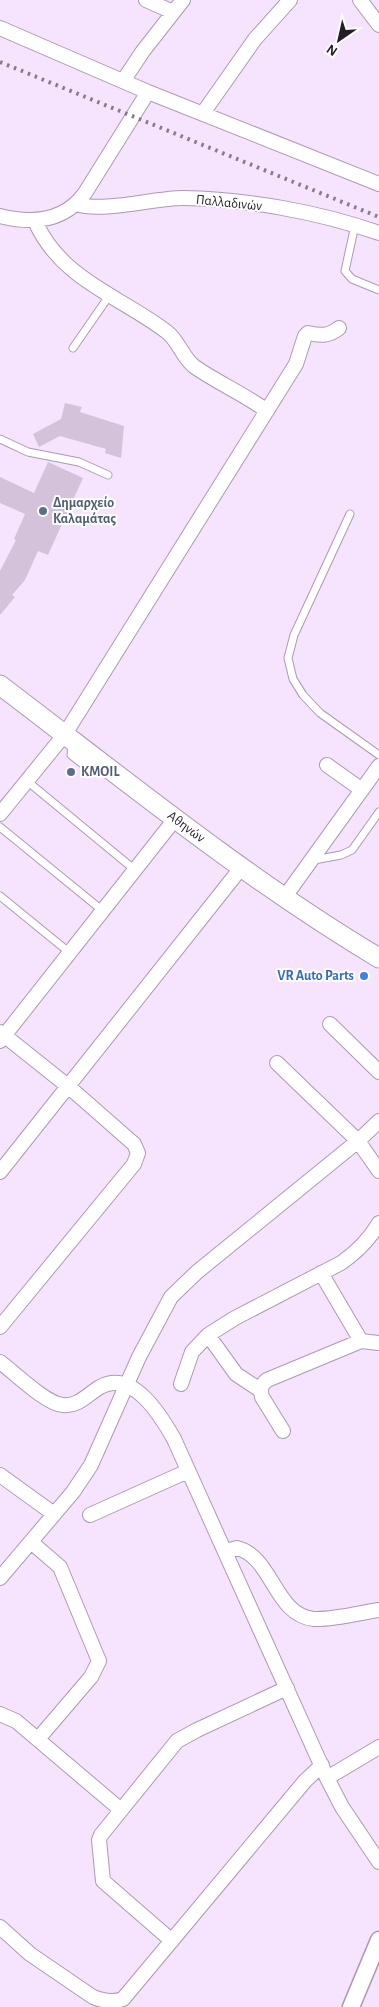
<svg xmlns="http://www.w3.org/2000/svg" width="379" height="2007" font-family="'Alegreya Sans',sans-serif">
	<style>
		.building { fill: #d4c1da }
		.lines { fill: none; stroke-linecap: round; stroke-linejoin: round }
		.service-casing { stroke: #ab9ab2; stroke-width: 9 }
		.minor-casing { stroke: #ab9ab2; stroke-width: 16 }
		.tertiary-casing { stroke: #ab9ab2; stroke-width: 19 }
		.secondary-casing { stroke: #ab9ab2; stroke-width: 21 }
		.service { stroke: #fff; stroke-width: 7 }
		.minor { stroke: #fff; stroke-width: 14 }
		.tertiary { stroke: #fff; stroke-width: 16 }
		.secondary { stroke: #fff; stroke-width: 19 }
		.rail { stroke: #867a8c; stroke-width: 4; stroke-dasharray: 2.5 5; stroke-linecap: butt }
		.service-dot { fill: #5c6f8a; stroke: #fff; stroke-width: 2 }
		.shop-dot { fill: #3f7fe0; stroke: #fff; stroke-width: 2 }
		.labels { text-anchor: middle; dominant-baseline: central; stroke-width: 4; stroke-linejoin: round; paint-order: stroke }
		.street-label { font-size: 14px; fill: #241d27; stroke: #fff }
		.service-label { font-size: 14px; font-weight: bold; fill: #4e5e75; stroke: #fff; text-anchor: start }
		.shop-label { font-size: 14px; font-weight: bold; fill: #366cbe; stroke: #fff; text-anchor: end }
	</style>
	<rect width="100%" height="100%" fill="#f6e4ff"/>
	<path class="building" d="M65 403 82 407 80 412 124 426 121 458 105 453 106 449 60 436 39 447 33 434 61 419Z
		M48 462 83 478 48 555 38 551 25 580 12 595 15 597 0 615V571L16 540 14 539 25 514 0 503V477L34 493Z"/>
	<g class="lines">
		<defs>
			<path id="service" d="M355 225 345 271 352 279 379 290
				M73 348 109 296
				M0 439 28 452 79 462 108 475
				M350 514 294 635 288 658 293 679 303 695 320 713 379 755
				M72 743 71 755 93 772 104 767
				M27 781 135 870
				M0 827 103 911
				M314 860 341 855 352 850 379 812
				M0 896 70 953"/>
			<path id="minor" d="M146 0 173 12
				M360 0 379 25
				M0 28 148 92 379 184
				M123 81 143 51 183 0
				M203 113 255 39 290 0
				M76 204C102 213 154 198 183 198 247 199 319 212 379 233
				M0 216C32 224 64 222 85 193L148 92
				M35 221C61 280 120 296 167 332 179 341 183 359 195 367 218 383 244 394 267 411
				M327 765 362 790
				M0 814 65 734 296 364 305 336 308 333C321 336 329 336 339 328
				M284 898 379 766
				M330 1024 379 1072
				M0 1032 69 1087 134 1144 138 1153 134 1164 0 1327
				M0 1041 175 819
				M277 1063 358 1141 379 1171
				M0 1172 241 868
				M321 1273 361 1341
				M208 1335 236 1374 260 1390
				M0 1362C15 1373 46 1404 63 1405 78 1407 88 1394 100 1387 133 1369 161 1416 174 1439L327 1778 342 1807 379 1862
				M181 1384 192 1352 208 1335 235 1318 341 1263C357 1252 369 1240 379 1223
				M283 1431 262 1397C260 1389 261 1385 267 1380L361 1341 379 1343
				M0 1475 54 1514
				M90 1515 188 1471
				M31 1542 60 1567 99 1661 91 1677 38 1739
				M225 1551 237 1548C273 1557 274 1615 314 1619 334 1620 359 1613 379 1610
				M0 1578 73 1492 91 1465 139 1357 171 1297 197 1272 358 1141 379 1121
				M0 1714 16 1721 121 1810
				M327 1778 379 1747
				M0 1927 30 1954 93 1997C103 2001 112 2003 123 1999L305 1781 322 1765
				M172 1941 103 1881 99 1840 101 1835 177 1741 197 1730 287 1688"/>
			<path id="tertiary" d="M351 2007 379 1940"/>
			<g id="secondary">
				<path id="s1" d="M0 685C124 779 245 878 379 958"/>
			</g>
		</defs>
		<use href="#service" class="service-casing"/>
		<use href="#minor" class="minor-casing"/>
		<use href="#tertiary" class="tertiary-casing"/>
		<use href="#secondary" class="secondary-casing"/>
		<use href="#service" class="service"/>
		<use href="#minor" class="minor"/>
		<use href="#tertiary" class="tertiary"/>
		<use href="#secondary" class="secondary"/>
		<path class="rail" d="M0 62 379 217"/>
	</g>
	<g class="service-dot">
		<circle cx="43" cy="511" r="5"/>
		<circle cx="71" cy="772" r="5"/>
	</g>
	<circle class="shop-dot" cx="364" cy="976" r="5"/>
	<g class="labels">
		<g class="street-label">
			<text transform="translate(229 203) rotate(6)">Παλλαδινών</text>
			<text stroke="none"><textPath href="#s1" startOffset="234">Αθηνών</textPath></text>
		</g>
		<g class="service-label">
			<text x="53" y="503">Δημαρχείο<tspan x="53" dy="16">Καλαμάτας</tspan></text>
			<text x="81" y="772">KMOIL</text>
		</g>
		<g class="shop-label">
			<text x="354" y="976">VR Auto Parts</text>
		</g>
	</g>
	<g transform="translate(339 40) rotate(214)" stroke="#ffffff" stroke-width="4" paint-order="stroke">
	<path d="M0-4L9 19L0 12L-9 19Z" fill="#241d27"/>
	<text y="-8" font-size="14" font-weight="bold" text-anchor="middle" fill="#241d27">N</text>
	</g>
</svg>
